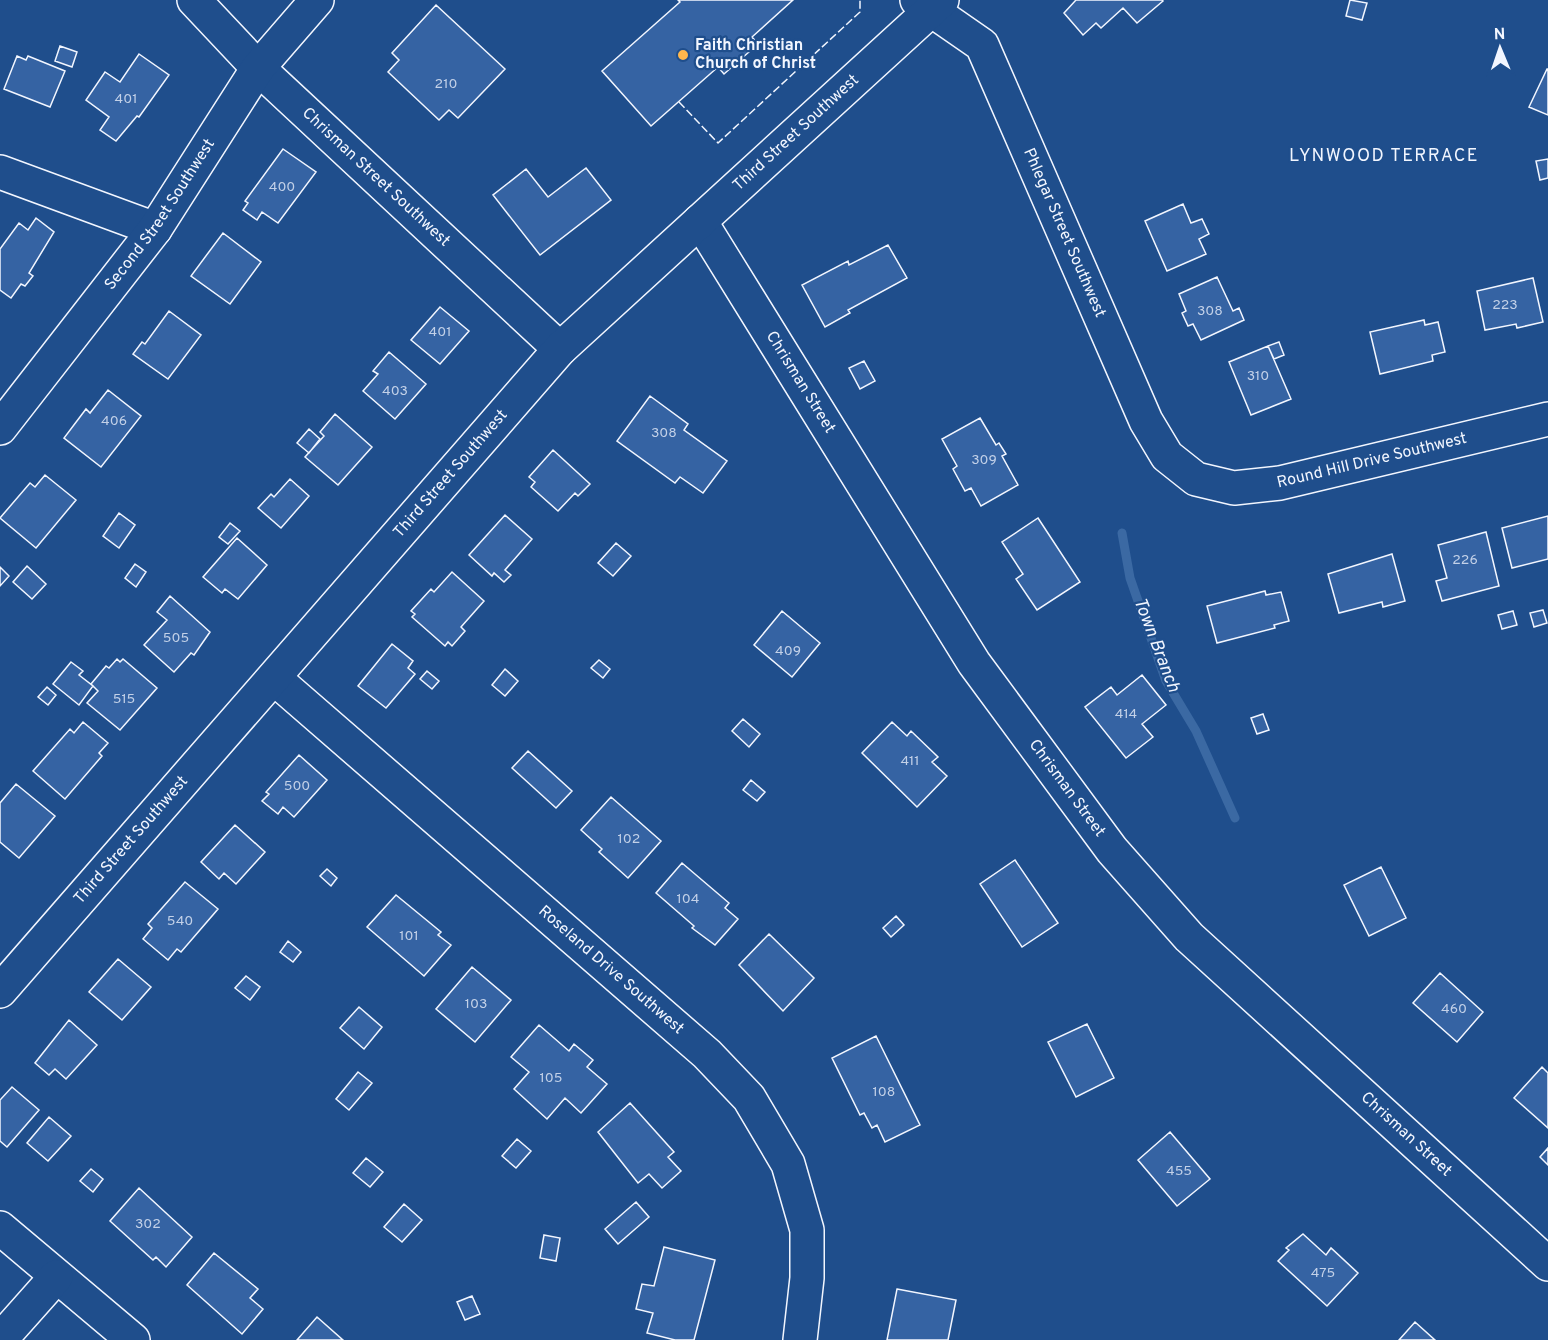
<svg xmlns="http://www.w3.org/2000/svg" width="1548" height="1340" font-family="Overpass,sans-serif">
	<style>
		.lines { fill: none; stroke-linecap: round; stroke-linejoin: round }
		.stream { stroke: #3b69a3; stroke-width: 9 }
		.building { fill: #3563a3; stroke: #f2f6ff; stroke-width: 1.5 }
		.minor-casing { stroke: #f2f6ff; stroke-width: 36 }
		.minor { stroke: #1f4e8c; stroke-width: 33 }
		.fence { stroke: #f2f6ff; stroke-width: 1.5; stroke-dasharray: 8 3; stroke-linecap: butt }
		.poi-dot { fill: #ffb74d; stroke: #1f4e8c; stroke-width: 2 }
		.labels { text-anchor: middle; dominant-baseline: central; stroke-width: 4.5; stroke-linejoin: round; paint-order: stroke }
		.number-label { font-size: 14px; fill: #c3d1e8 }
		.poi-label { font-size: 16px; font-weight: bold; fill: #f2f6ff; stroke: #1f4e8c; text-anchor: start }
		.street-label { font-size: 16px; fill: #f2f6ff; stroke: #1f4e8c }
		.neighbourhood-label { font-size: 18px; letter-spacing: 1.5px; fill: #f2f6ff; stroke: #1f4e8c }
		.water-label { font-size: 18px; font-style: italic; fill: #f2f6ff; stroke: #1f4e8c }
	</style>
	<rect width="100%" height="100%" fill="#1f4e8c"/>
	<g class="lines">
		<path class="stream" d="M1122 533 1130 578 1166 681 1196 731 1235 818"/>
	</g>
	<path class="building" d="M678 0H793L752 37 758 44 724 74 718 67 651 126 602 71 680 2Z
		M1076 0H1162L1163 1 1137 23 1123 8 1101 28 1096 23 1083 35 1064 13Z
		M1350 0 1367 3 1362 20 1346 16Z
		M436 5 505 69 458 118 449 110 439 120 388 72 399 60 392 53Z
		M60 46 77 52 72 67 55 61Z
		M139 54 169 75 139 117 137 116 116 141 100 130 109 117 86 100 105 72 120 82Z
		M17 56 26 60 28 56 65 71 50 107 4 89Z
		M1547 69H1548V115L1529 107Z
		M283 149 316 172 278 223 262 212 257 220 243 210 248 203 245 201Z
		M1548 159V178L1540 180 1536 161Z
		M586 168 611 200 540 255 493 195 526 169 548 197Z
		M1183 204 1191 223 1202 219 1209 234 1199 239 1206 254 1167 271 1145 221Z
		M36 218 54 232 29 273 33 276 25 286 21 284 11 298 0 290V249L19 223 28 230Z
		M223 233 261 262 230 304 191 276Z
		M888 245 907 278 848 310 850 313 825 327 802 285 848 261 849 265Z
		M1217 277 1233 311 1239 308 1244 320 1201 340 1193 324 1188 326 1182 313 1186 311 1179 294Z
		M1533 278 1543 322 1517 328 1516 324 1485 330 1477 291Z
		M440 307 469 331 440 364 411 340Z
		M169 311 201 335 168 379 133 354 142 342 145 344Z
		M1424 320 1425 325 1438 322 1445 352 1432 355 1433 361 1380 374 1370 332Z
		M1279 342 1284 355 1274 359 1268 346Z
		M1268 346 1291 399 1251 415 1229 362Z
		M389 352 426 384 395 419 363 391 378 374 373 371Z
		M864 361 875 381 860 389 849 368Z
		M108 390 141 416 101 467 64 438 86 409 90 413Z
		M650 396 688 424 684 430 727 461 703 493 680 477 675 483 617 441Z
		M335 414 372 447 338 485 305 457 324 436 320 432Z
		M980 418 996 445 999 443 1006 454 1002 456 1018 485 981 506 971 488 965 491 953 469 957 466 942 439Z
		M309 429 320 439 309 453 297 443Z
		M553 450 590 484 578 496 575 493 558 511 531 487 535 482 529 477Z
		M45 475 76 500 36 548 0 518 30 483 35 487Z
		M290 479 309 496 281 528 258 508 271 494 274 497Z
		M119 513 135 525 119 548 103 536Z
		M505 515 532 539 505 570 511 575 504 582 494 573 492 576 469 555Z
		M1548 516V559L1512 568 1502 528Z
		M1038 518 1080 582 1037 610 1016 579 1023 574 1002 542Z
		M230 523 240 531 228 544 219 537Z
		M1486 532 1499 586 1442 601 1436 581 1447 578 1438 545Z
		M237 538 267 565 238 599 225 589 222 593 203 577Z
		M616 543 631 556 613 576 598 563Z
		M1392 554 1405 601 1383 607 1382 602 1339 613 1328 574Z
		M135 564 146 572 136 587 125 578Z
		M27 566 46 584 32 599 13 582Z
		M0 567 9 576 0 586Z
		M452 572 484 601 461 627 465 631 452 646 448 642 445 646 412 617 415 614 411 611 431 589 434 592Z
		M1265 591 1266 595 1281 592 1289 621 1274 625 1275 628 1217 643 1207 606Z
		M170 596 210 632 194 655 191 653 174 672 144 645 167 620 157 612Z
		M1543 610 1547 623 1534 627 1530 613Z
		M782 611 820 643 792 677 754 645Z
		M1513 611 1517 625 1502 629 1498 615Z
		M392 644 413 661 408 668 415 674 386 708 358 686Z
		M117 659 120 662 123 659 157 688 120 730 87 703 98 691 91 684 106 666 109 668Z
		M599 660 610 669 603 678 591 668Z
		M71 662 83 671 79 675 93 686 79 705 53 684Z
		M505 669 518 681 505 696 492 685Z
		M427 671 439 681 432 689 420 679Z
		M1142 675 1166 705 1142 724 1153 737 1126 758 1085 707 1111 687 1117 695Z
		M47 687 56 695 48 705 38 697Z
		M1263 714 1269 730 1257 734 1251 718Z
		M743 719 760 734 749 747 732 731Z
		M83 722 108 743 99 753 102 756 65 799 33 771 70 729 74 733Z
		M892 722 907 736 911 731 938 757 932 762 947 776 917 807 862 753Z
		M528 751 572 791 556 808 512 768Z
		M299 755 327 780 294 817 283 807 278 814 262 801 269 794 266 792Z
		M751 780 765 792 757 801 743 790Z
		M16 784 55 816 19 858 0 842V803Z
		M611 797 661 841 628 878 599 852 602 849 581 830Z
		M235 825 265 852 236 884 224 873 219 879 201 862Z
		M1015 860 1058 923 1022 947 980 884Z
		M682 863 729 903 725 908 738 919 715 945 692 928 694 926 656 893Z
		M1381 867 1406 918 1369 936 1344 885Z
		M327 869 337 878 331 886 320 876Z
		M185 882 218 909 181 952 177 949 168 960 143 939 152 928 148 924Z
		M396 895 441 932 438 935 451 945 424 976 367 927Z
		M896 916 904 925 891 937 883 928Z
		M769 934 814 978 783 1011 739 965Z
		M288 941 301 952 293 962 280 952Z
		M118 959 151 987 122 1020 89 992Z
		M472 967 511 1000 475 1042 436 1009Z
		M1440 973 1483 1012 1457 1042 1413 1003Z
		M246 976 260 987 250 1000 235 988Z
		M359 1007 382 1027 364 1049 340 1028Z
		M69 1020 97 1045 66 1079 55 1069 49 1075 35 1063Z
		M1087 1024 1114 1078 1076 1097 1048 1042Z
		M539 1025 569 1051 574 1044 593 1060 587 1067 607 1084 581 1113 565 1098 547 1119 514 1089 529 1072 511 1057Z
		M876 1036 920 1125 885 1142 877 1125 872 1128 864 1113 860 1115 832 1058Z
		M1542 1067 1548 1073V1128L1514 1098Z
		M358 1072 372 1083 349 1110 336 1099Z
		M12 1087 39 1110 7 1147 0 1141V1100Z
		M630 1103 674 1152 668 1157 681 1171 662 1188 649 1174 638 1183 598 1132Z
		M49 1117 71 1136 48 1161 27 1143Z
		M1170 1132 1210 1179 1177 1206 1138 1160Z
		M517 1139 531 1151 516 1168 502 1156Z
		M1548 1148V1165L1540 1157Z
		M366 1158 383 1172 370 1187 353 1173Z
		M91 1169 103 1179 93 1192 80 1181Z
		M139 1188 192 1237 166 1267 156 1257 153 1260 110 1221Z
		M636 1202 649 1217 618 1244 605 1229Z
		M404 1204 422 1220 402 1242 384 1227Z
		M1303 1234 1326 1255 1331 1248 1358 1273 1327 1306 1278 1261 1289 1250 1286 1248Z
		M544 1235 560 1238 556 1261 540 1258Z
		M664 1247 715 1260 694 1340H675L647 1333 653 1313 636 1309 642 1284 654 1286Z
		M214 1253 258 1289 250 1298 263 1309 242 1334 187 1285Z
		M897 1289 956 1300 948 1340H887Z
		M472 1296 480 1314 465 1320 457 1302Z
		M317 1317 343 1340H297Z
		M1415 1322 1435 1340H1399Z"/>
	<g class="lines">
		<defs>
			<g id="minor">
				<path id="s1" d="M194 0 258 68 560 349"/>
				<path id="s2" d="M917 0 982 45 1146 421 1167 456 1196 479 1234 488 1280 483 1548 419"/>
				<path d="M0 172 155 229"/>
				<path id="s3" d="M700 221 974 663 1112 850 1189 937 1548 1264"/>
				<path id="s4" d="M0 428 155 229 258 68 317 0"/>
				<path id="s5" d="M274 678 707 1054 749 1098 788 1164 807 1230V1278L800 1340"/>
				<path id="s6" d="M0 991 560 349 942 0"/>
				<path d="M0 1228 133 1340"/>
				<path d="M0 1340 56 1277"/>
			</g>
		</defs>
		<use href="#minor" class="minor-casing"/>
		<use href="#minor" class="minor"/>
		<path class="fence" d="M679 102 718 143 860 12V0"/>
	</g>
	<circle class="poi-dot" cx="683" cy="55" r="6"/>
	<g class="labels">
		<g class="number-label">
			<text x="446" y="84">210</text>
			<text x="126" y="99">401</text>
			<text x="282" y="187">400</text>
			<text x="1505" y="305">223</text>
			<text x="1210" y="311">308</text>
			<text x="440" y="332">401</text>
			<text x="1258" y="376">310</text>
			<text x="395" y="391">403</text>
			<text x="114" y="421">406</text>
			<text x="664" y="433">308</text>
			<text x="984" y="460">309</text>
			<text x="1465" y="560">226</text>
			<text x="176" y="638">505</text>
			<text x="788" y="651">409</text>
			<text x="124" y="699">515</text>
			<text x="1126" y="714">414</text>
			<text x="910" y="761">411</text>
			<text x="297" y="786">500</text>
			<text x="629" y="839">102</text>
			<text x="688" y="899">104</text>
			<text x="180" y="921">540</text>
			<text x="409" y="936">101</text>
			<text x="476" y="1004">103</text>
			<text x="1454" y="1009">460</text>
			<text x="551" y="1078">105</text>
			<text x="884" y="1092">108</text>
			<text x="1179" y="1171">455</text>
			<text x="148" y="1224">302</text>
			<text x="1323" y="1273">475</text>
		</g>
		<g class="poi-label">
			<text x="695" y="46">Faith Christian<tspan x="695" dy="18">Church of Christ</tspan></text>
		</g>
		<g class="street-label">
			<text stroke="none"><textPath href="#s6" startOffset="1172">Third Street Southwest</textPath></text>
			<text stroke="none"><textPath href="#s1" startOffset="254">Chrisman Street Southwest</textPath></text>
			<text stroke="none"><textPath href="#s4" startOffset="267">Second Street Southwest</textPath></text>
			<text stroke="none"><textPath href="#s2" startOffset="284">Phlegar Street Southwest</textPath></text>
			<text stroke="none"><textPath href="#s3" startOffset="190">Chrisman Street</textPath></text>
			<text stroke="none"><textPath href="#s2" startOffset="747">Round Hill Drive Southwest</textPath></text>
			<text stroke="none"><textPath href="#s6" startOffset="686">Third Street Southwest</textPath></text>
			<text stroke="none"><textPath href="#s3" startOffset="676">Chrisman Street</textPath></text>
			<text stroke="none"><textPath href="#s6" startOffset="200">Third Street Southwest</textPath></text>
			<text stroke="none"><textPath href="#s5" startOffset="446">Roseland Drive Southwest</textPath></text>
			<text stroke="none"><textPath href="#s3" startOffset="1162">Chrisman Street</textPath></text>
		</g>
		<g class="neighbourhood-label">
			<text x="1384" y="156">LYNWOOD TERRACE</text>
		</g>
		<g class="water-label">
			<text transform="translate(1156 645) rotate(69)">Town Branch</text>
		</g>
	</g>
	<g transform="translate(1500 48) rotate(358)" stroke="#1f4e8c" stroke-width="4.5" paint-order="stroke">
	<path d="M0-4.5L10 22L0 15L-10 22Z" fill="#f2f6ff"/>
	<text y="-9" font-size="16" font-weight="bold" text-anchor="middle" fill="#f2f6ff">N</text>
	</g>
</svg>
